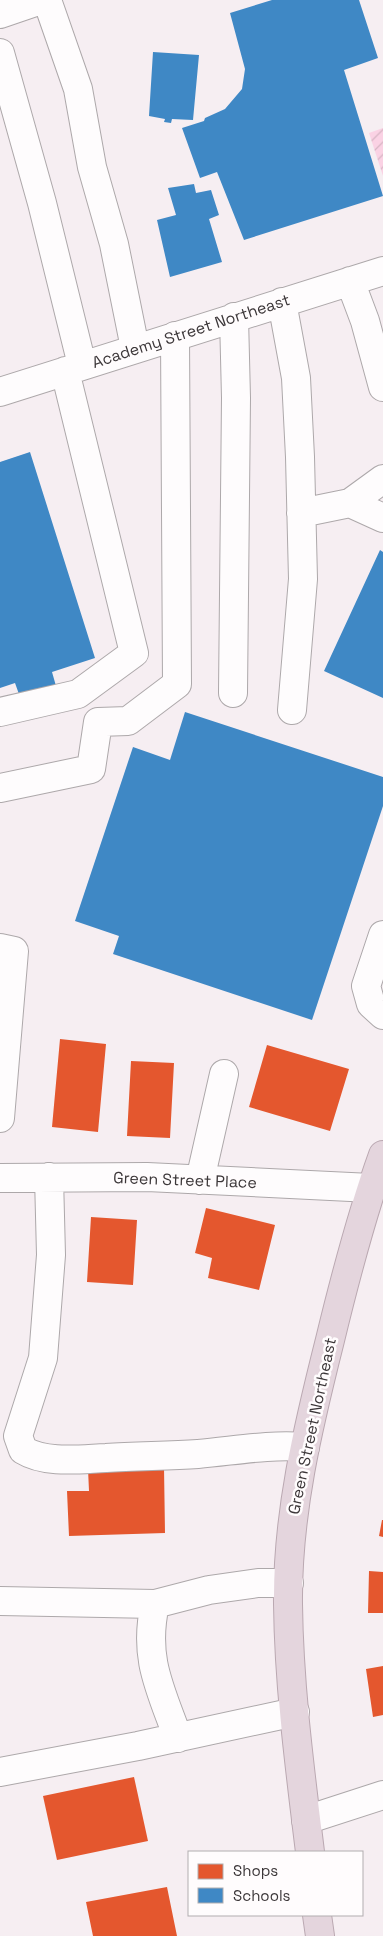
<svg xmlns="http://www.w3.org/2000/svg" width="383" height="1936" font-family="'Space Grotesk',sans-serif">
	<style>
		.garden { fill: url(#garden-furrows) }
		.shops { fill: #e4572e }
		.schools { fill: #3f88c5 }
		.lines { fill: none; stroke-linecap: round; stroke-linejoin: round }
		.minor-casing { stroke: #ada8aa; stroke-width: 30 }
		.highway-casing { stroke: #baa8b1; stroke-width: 30 }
		.minor { stroke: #fefcfd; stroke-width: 28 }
		.highway { stroke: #e4d5dd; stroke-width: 28 }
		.labels { text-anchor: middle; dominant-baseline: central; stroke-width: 5; stroke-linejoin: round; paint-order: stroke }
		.street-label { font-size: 16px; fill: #3c3739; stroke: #fffcfd }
	</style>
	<defs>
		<pattern id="garden-furrows" width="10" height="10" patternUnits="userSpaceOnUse" patternTransform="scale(1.25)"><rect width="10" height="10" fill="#fad2e4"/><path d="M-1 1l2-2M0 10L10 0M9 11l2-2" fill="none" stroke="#d7b5c4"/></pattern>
	</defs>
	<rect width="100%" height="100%" fill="#f6eef2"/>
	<path class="garden" d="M383 128V176L369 133Z"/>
	<path class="shops" d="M60 1039 106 1044 98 1132 52 1127Z
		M267 1045 349 1069 330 1131 249 1107Z
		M131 1061 174 1063 170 1138 127 1136Z
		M206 1208 275 1225 259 1290 208 1278 212 1258 195 1253Z
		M91 1217 137 1220 133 1285 87 1282Z
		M164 1467 165 1533 69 1536 67 1491H89L88 1469Z
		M382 1520H383V1537L379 1536Z
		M369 1571 383 1572V1613H368Z
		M383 1666V1715L373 1717 366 1669Z
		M134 1777 148 1841 57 1860 43 1796Z
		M167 1887 177 1936H93L86 1902Z"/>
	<path class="schools" d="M272 0H359L378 58 344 70 383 196 244 240 217 172 200 178 182 128 204 121 205 118 225 109 242 89 245 69 230 13Z
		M153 52 199 55 193 120 172 119 171 123 164 122 165 119 149 116Z
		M194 184 196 193 211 190 219 215 209 219 222 262 170 277 157 220 176 215 168 188Z
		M30 452 95 658 52 672 56 686 20 697 15 683 0 688V462Z
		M380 550 383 552V698L324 671Z
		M185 712 383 777V806L312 1020 113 954 119 936 75 921 133 747 170 760Z"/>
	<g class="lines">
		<defs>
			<path id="minor" d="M47 0 78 89 92 167 114 244 135 348
				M0 14 41 0
				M0 53 42 203 82 365
				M350 281 365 321 383 387
				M282 302 296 378 300 457 303 579 292 710
				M0 392 383 271
				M350 503 383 479
				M301 513 350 503 383 518
				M233 693 236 398 234 317
				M0 712 78 694 134 653 65 371
				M0 788 91 769 98 722 128 721 177 684 175 336
				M383 935 366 986 371 1004 383 1015
				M0 948 14 951 0 1118
				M49 1177 51 1255 43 1358 18 1436 23 1450C46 1464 80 1459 106 1458 136 1456 167 1456 198 1454 234 1451 268 1444 305 1447
				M0 1178 147 1177 371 1188
				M200 1180 224 1074
				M0 1601 155 1604 209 1590 258 1583H289
				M155 1604C143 1658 160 1688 178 1738
				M0 1772 138 1746 295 1712
				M306 1820 383 1795"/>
			<path id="highway" d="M310 1852C300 1770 289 1687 288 1604 287 1514 308 1427 330 1340 345 1278 361 1216 383 1155
				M317 1915 320 1936"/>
		</defs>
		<use href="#minor" class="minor-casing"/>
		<use href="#highway" class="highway-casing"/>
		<use href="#minor" class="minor"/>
		<use href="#highway" class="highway"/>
	</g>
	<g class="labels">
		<g class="street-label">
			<text transform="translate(191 331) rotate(-18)">Academy Street Northeast</text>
			<text transform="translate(185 1180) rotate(2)">Green Street Place</text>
			<text transform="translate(312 1426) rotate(-78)">Green Street Northeast</text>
		</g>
	</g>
	<rect x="188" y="1851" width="175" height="65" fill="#fffcfd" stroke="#b1adaf"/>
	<rect x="198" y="1864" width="25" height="15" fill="#e4572e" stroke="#b1adaf"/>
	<text x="233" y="1876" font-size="15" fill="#3c3739">Shops</text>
	<rect x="198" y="1888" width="25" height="15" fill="#3f88c5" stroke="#b1adaf"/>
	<text x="233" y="1901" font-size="15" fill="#3c3739">Schools</text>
</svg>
